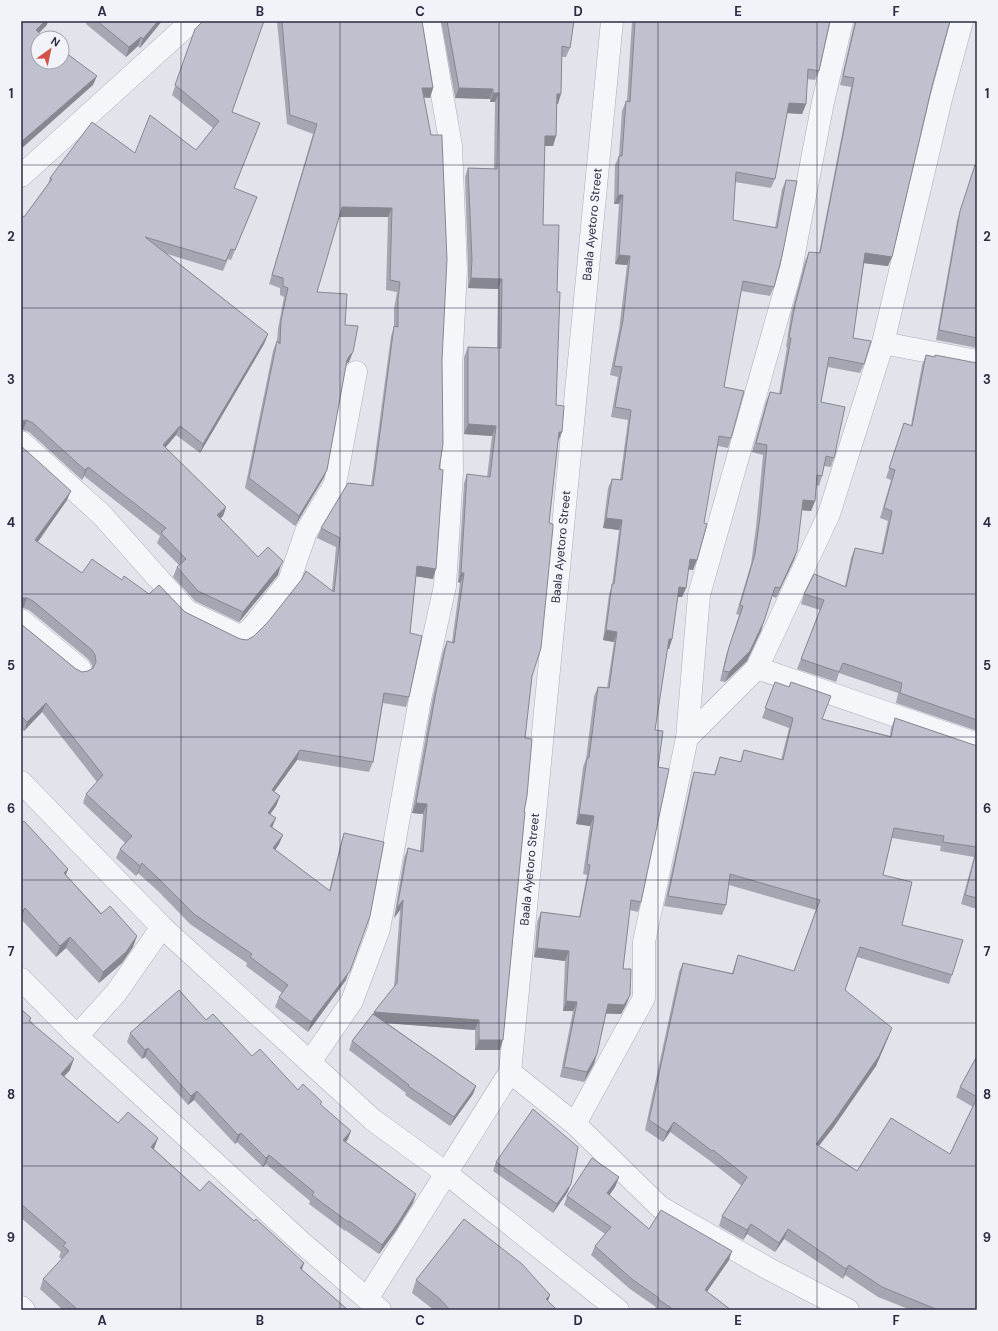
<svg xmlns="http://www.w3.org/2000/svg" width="998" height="1331" font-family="'DM Sans',sans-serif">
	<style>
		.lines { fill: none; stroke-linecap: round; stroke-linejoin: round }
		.minor-casing { stroke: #abadb9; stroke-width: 23 }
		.tertiary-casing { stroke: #abadb9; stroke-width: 23 }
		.minor { stroke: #f5f6f9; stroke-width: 22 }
		.tertiary { stroke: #f5f6f9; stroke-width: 22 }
		.wall { fill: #a4a6b1 }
		.shaded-wall { fill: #868790 }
		.building { fill: #bfc1ce; stroke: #868790 }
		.grid { fill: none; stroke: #2a2d44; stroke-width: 1; stroke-opacity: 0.55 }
		.labels { text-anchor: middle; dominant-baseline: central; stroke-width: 4; stroke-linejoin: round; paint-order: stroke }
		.street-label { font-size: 12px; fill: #2a2d44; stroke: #f2f3f8 }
		.neatline { fill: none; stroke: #2a2d44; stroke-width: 1.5 }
		.grid-label { font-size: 13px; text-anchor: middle; font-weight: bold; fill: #2a2d44 }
	</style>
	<rect width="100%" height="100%" fill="#e2e4eb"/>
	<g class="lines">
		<defs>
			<g id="minor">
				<path d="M21 176 192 21"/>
				<path d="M883 343 977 361"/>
				<path d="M21 442 102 515 187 611 242 637 255 624 289 581 306 532 335 484 356 372"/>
				<path d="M21 620 80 669"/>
				<path d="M757 668 977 744"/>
				<path d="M687 738 699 595 791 269 823 102 842 21"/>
				<path d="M21 782 162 927 373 1120 446 1173 618 1310"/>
				<path d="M21 979 77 1036 301 1242 380 1310"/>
				<path d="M77 1036 116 993 162 927"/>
				<path d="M310 1062 352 1001 379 929 420 699 445 586 452 472 451 370 456 269 451 146 430 25"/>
				<path d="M510 1072 575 1124 660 1207 769 1269 848 1310"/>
				<path d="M575 1124 644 998V942L687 738 757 668 829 514 883 343 941 99 962 21"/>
				<path id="s1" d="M367 1299 510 1072 612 21"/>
			</g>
			<path id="tertiary" d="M21 1307 24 1310"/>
		</defs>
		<use href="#minor" class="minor-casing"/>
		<use href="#tertiary" class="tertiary-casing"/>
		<use href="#minor" class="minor"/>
		<use href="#tertiary" class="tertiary"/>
	</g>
	<path class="wall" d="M87 21H162L140 48 138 46 126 57 86 24Z
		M277 21H422L433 88 430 98 424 97 442 360 439 469 433 579 416 576 410 633 409 697 406 707 383 703 373 762 369 772 297 760 274 792 280 796 276 806 270 814 272 827 283 835 279 844 275 850 329 891 341 842 344 833 346 980 308 1032 275 1007 279 997 282 993 246 966 247 963 190 924 158 891 138 873 136 876 116 858 120 849 125 843 83 803 86 794 97 782 42 712 24 731 21 729V624L76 669 82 672 88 671 92 668V665L88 659 29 610 23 608 21 446 67 500 38 542 82 573 122 580 185 612 240 639 247 640 254 636 332 590 336 547 317 538 321 528 371 486 391 336 394 327V309L397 292 386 290 388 217H339L317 292 345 325 349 362 346 364 327 470 323 479 295 526 245 488 273 351 277 341 278 329 284 297 280 295V288L269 284 313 134 287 124Z
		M441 21H574L570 48 566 57H562L558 104H557L556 136 553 146H544L543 225 557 292 556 405 558 442 549 523 525 738 524 812 500 1050H475V1030L387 1023 476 1086 473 1094 450 1126 405 1095 406 1093 349 1050 352 1041 394 987 400 910 394 918 404 858 408 848 420 851 423 814 412 813 432 701 443 651 447 641 452 642 460 583 458 582 464 483 467 474 487 477 492 436 464 434V357L468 347 497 348 498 289 468 288V268L465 177 468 168 494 169 495 102H490V99L455 98Z
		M632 21H830L819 71 815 80 807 79 806 104 802 114 787 113 775 179 771 188 735 182 733 220 775 228 782 189 786 180 774 287 770 296 741 291 724 387 731 438 728 448 718 446 693 570 688 569 686 588 682 597H678L672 639 669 649H667L655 730 641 902 638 912 630 910 623 969 630 995 626 1005 621 1014H606L594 1064 584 1082 560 1077 573 1011H563L565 961 534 957 537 922 541 912 579 917 587 875 583 874 590 826 576 824 583 767 586 759 594 696 598 687 607 688 614 642 603 640 609 594 612 586 619 530 603 528 608 488 612 479 620 480 628 420 611 417 618 377 610 375 619 330 627 265 615 264 619 204H614L615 165 619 156 622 111 626 101H627Z
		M854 21H950L932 86 888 266 864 263 853 338 864 364 860 373 828 367 821 402 834 458 831 467 824 466 822 476 819 486 816 485 815 501 811 511 802 510 794 560 776 598 772 596 761 631 747 661 725 682 720 681 726 656 739 615 736 614 751 564 756 527 763 455 752 452 766 402 770 392 779 394 787 347H786L791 314 805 261 809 252 819 253 851 87 840 85 854 24Z
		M195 29 232 112 256 133 234 188 257 197 231 260 228 259 223 271 167 254 268 334 264 344 200 453 176 435 165 448 226 507 223 516 220 518 258 557 278 575 239 622 195 601 173 577 177 567 179 565 157 543 160 536 84 476 82 480 29 432 23 430H21V215L24 217 48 184 50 178 135 153 196 150 213 128 172 95Z
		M975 165 977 166V348L936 340 957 221Z
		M926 355 977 363V731L896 703 898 693 839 673 836 682 797 669 820 610 801 604 804 594 845 586 851 558 855 548 881 554 888 521 880 518 891 480 886 478 904 423 911 425 922 365Z
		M775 682 822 719 890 736 891 728 895 718 977 746V909L961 904 974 857 940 851 941 846 892 838 883 875 902 925 952 975 949 984 857 957 845 990 888 1038 876 1066 833 1128 819 1146 857 1171 950 1154 973 1107 956 1097 960 1087 977 1056V1310H911L878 1297 845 1275 843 1279 784 1239 775 1252 747 1234 743 1240 719 1226 722 1216 742 1186 709 1160 670 1132 663 1142 645 1130 679 972 683 963 732 973 738 955 794 971 816 910 729 885 726 905 722 915 664 906 691 782 694 772 714 775 720 757 740 762 744 750 781 760 789 728 762 718Z
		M21 824 68 869 66 875 133 947 122 963 99 983 66 948 56 957 21 919Z
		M21 1009 70 1070 64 1076 118 1123 154 1149 200 1191 302 1270 348 1310H63L40 1289 43 1279 62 1259 59 1257 61 1252 21 1218Z
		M206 1020 252 1056 298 1090 321 1105 348 1139 346 1142 413 1203 395 1232 379 1254 345 1230V1231L309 1204 310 1201 266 1164 263 1167 237 1142 235 1144 194 1100 188 1105 145 1057 142 1059 127 1042 130 1033Z
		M496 1162 571 1184 567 1193 553 1213 493 1171Z
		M619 1177 615 1187 609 1195 649 1229 729 1260 707 1292 731 1310H657L655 1309 656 1307 630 1289 591 1255 595 1246 605 1234 564 1205 567 1196Z
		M416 1280 548 1301 557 1310H434L412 1293Z"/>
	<path class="shaded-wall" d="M45 21H48L47 25 32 40 36 30Z
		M158 21H162L140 48 143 39Z
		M141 37 138 46 126 57 129 47Z
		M97 76 93 85 21 149V142Z
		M422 88H433L430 98 419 97Z
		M459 88 493 89 490 99 455 98Z
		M493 93H499L495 102H490Z
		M557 94H561L558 104H554Z
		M789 103 806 104 802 114 785 113Z
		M260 123 256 133 230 197 234 188Z
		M545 136H556L553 146H541Z
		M618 195H623L619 204H614Z
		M342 207 392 208 388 217H339Z
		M865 253 892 257 888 266 862 263Z
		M619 255 630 256 627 265 615 264Z
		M471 278 502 279 498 289 468 288Z
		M268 334 264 344 200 453 203 444Z
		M353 352 349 362 346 364 347 360 350 355Z
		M27 420 23 430H21V421Z
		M468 424 496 426 492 436 464 434Z
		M180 426 176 435 159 455 163 445Z
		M559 432H562L558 442Z
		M88 467 84 476 82 480 85 470Z
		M327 470 323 479 295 526 299 516Z
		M71 491 67 500 32 550 35 540Z
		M803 500 815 501 811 511 800 510Z
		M226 507 223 516 214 525 217 515Z
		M606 518 622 520 619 530 603 528Z
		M797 551 794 560 776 598 780 588Z
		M690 559 697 560 693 570 686 569Z
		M281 565 278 575 239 622 243 612Z
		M417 566 436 569 433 579 414 576Z
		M461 573H464L460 583 458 582Z
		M679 587 686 588 682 597H675Z
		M21 598H27L23 608H21Z
		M764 621 761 631 747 661 725 682 729 672Z
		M606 630 617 632 614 642 603 640Z
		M669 639H672L669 649H665Z
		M46 703 42 712 24 731 27 722Z
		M300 750 297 760 268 800 272 790Z
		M280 796 276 806 264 823 268 813Z
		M416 803 427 804 423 814 412 813Z
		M579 814 594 816 590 826 576 824Z
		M276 818 272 828 270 826Z
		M283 835 279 844 270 858 273 848Z
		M142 863 138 873 136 876 140 866Z
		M68 869 64 880V873Z
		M403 900 400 910 394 918 397 908Z
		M25 908 21 919V912Z
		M370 916 346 980 308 1032 311 1022Z
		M137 936 133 947 122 963 99 983 103 972Z
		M70 937 66 948 56 957 60 946Z
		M537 948 569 951 565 961 534 957Z
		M630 995 626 1005 621 1014 604 1013 608 1004Z
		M566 1001 577 1002 573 1011H563Z
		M374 1012 479 1020 475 1030 371 1022Z
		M892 1028 888 1038 876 1066 833 1128 812 1154 816 1144Z
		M479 1040H503L500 1050H475Z
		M148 1048 145 1057 142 1059 145 1050Z
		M597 1054 594 1064 584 1082 587 1072Z
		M74 1059 70 1070 57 1084 61 1074Z
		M476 1086 473 1094 450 1126 454 1117Z
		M197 1091 194 1100 188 1105 191 1096Z
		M674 1122 670 1132 663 1142 667 1132Z
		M351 1131 348 1139 340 1149 343 1140Z
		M241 1133 237 1142 235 1144 238 1135Z
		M158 1138 154 1149 147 1157 151 1147Z
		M269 1155 266 1164 263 1167 266 1158Z
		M619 1177 615 1187 604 1203 607 1193Z
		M571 1184 567 1193 553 1213 557 1204Z
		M416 1194 413 1203 395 1232 379 1254 382 1245Z
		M751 1224 747 1234 743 1240 747 1230Z
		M788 1229 784 1239 775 1252 779 1243Z
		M732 1251 729 1260 701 1300 705 1290Z
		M304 1263 301 1273 300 1268Z
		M849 1265 845 1275 843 1279 846 1269Z
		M550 1295 546 1307V1299Z"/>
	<path class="building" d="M21 21H45L36 30 46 38H38V62H62V50L97 76 21 142Z
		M97 21H158L143 39 141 37 129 47Z
		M203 21H264L232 112 260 123 234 188 257 197 235 250 231 249 226 261 145 237 268 334 203 444 180 426 163 445 226 507 217 515 258 557 268 547 283 561 281 565 243 612 198 591 177 567 186 559 161 533 166 528 88 467 85 470 33 423 27 420 21 421V215L24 217 52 179 50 178 92 122 135 153 150 115 196 150 219 121 175 85 195 29Z
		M282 21H422L433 88H422L431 135H442V138L447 259 442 360 443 444 439 469 443 470 436 569 417 566 410 633 422 636 409 697 384 693 373 762 300 750 272 790 280 796 268 813 276 818 270 826 283 835 273 848 330 891 344 833 384 842 370 916 350 971 311 1022 279 997 288 985 250 957 252 954 194 914 161 881 142 863 140 866 120 849 132 836 86 794 103 775 46 703 27 722 21 716V624L76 669 82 672 88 671 93 668 96 662 95 655 92 650 33 601 27 598H21V446L71 491 35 540 82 573 92 559 122 580 124 576 149 594 159 585 185 612 240 639 247 640 254 636 268 622 302 579 306 571 334 592 340 538 321 528 348 483 373 486 394 326 398 327V299L400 282 390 280 392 208 342 207 317 292 347 294 345 325 358 326 353 352 350 355 347 360 327 470 299 516 249 478 277 341 280 344 281 320 288 288 283 286V278L272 275 317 124 290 115Z
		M447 21H574L570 48 562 46 561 94H557L556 136H545L543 225H559L557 292H560L556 405 564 406 562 432H559L549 523 553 524V527L541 648 532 676 525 738 532 739 527 796 524 812H525L503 1040H479V1020L374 1012 397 983 403 900 397 908 408 848 423 852 427 804 416 803 436 692 447 641 454 643 464 573H461L467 474 490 477 496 426 468 424V347L501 348 502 279 471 278 472 259 468 168 497 169 499 93H493V89L459 88Z
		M635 21H830L819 71 808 69 806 104 789 103 775 179 736 172 733 220 777 228 786 180 797 181 782 256 774 287 743 281 724 387 744 391 731 438 719 436 704 523 707 524 697 560 690 559 686 588 679 587 672 639H669L655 730 663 731 658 767 669 769 641 902 631 900 623 969H631L630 995 624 1005 608 1004 597 1054 587 1072 564 1067 577 1002 566 1001 569 951 537 948 541 912 580 917 590 865 587 864 594 816 579 814 587 758H589L598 687 609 688 617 632 606 630 612 584H614L622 520 606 518 612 479 622 480 631 410 615 407 622 367 614 366 623 320 630 256 619 255 623 195H618L619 156H622L626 101 630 102Z
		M856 21H950L932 86 892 257 865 253 853 338 871 341 864 364 829 357 821 402 845 407 834 458 826 456 822 476 817 475 815 501 803 500 797 551 780 588 775 587 764 621 750 651 729 672 723 671 729 647 743 606 740 605 755 554 760 517 767 445 756 443 770 392 781 394 791 338 789 337 795 305 809 252 820 253 854 78 843 76Z
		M975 165 977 166V338L939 330 960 211Z
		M926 355 935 357V355L977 363V720L900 693 902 683 843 663 839 672 801 659 824 600 804 594 814 574 846 587 855 548 883 554 892 511 884 508 895 470 889 468 904 423 912 426Z
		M775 682 789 687 791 682 831 696 822 719 891 737 895 718 977 746V847L943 842 944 836 894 828 883 875 912 882 902 925 963 940 952 975 860 947 845 990 892 1028 879 1056 836 1118 816 1144 857 1171 891 1118 950 1154 977 1098V1310H938L882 1287 849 1265 846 1269 788 1229 779 1243 751 1224 747 1230 722 1216 747 1177 713 1150 712 1151 674 1122 667 1132 649 1120 683 963 733 974 738 955 794 971 820 900 730 874 726 905 668 896 694 772 715 775 720 757 741 762 744 750 783 760 793 718 765 708Z
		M24 821 68 869 64 873 101 914 110 906 137 936 126 952 103 972 70 937 60 946 25 908 21 912V824Z
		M977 848V898L965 895Z
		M179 990 206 1020 213 1014 252 1056 260 1049 298 1090 303 1084 322 1102 320 1104 351 1131 343 1140 416 1194 398 1223 382 1245 349 1221 348 1222 312 1195 314 1192 269 1155 266 1158 241 1133 238 1135 197 1091 191 1096 148 1048 145 1050 130 1033Z
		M21 1009 31 1018 29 1021 74 1059 61 1074 118 1123 128 1112 158 1138 151 1147 200 1191 209 1181 254 1221 256 1219 304 1263 300 1268 348 1310H78L43 1279 69 1251 63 1246 66 1243 21 1204Z
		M373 1014 476 1086 454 1117 408 1086 409 1085 352 1041Z
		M977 1056V1097L960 1087Z
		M533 1109 578 1147 571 1184 557 1204 496 1162Z
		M592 1158 619 1177 607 1193 649 1229 661 1210 732 1251 705 1290 731 1310H674L658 1299 659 1298 633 1280 595 1246 611 1227 567 1196Z
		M464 1219 522 1264 550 1295 546 1299 557 1310H450L439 1298 416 1280Z"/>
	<path class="grid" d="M181 21V1310M340 21V1310M499 21V1310M658 21V1310M817 21V1310M21 165H977M21 308H977M21 451H977M21 594H977M21 737H977M21 880H977M21 1023H977M21 1166H977"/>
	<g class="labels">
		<g class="street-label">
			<text stroke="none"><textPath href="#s1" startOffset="1120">Baala Ayetoro Street</textPath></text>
			<text stroke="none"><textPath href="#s1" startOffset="796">Baala Ayetoro Street</textPath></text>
			<text stroke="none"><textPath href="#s1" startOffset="472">Baala Ayetoro Street</textPath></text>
		</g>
	</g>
	<rect width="998" height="1331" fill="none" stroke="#f2f3f8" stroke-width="44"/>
	<g transform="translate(50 50) rotate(33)"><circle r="19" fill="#f2f3f8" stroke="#a2a4b0"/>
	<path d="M0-3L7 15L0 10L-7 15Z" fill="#d25345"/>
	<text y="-6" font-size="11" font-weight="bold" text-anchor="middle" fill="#2a2d44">N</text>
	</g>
	<rect x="22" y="22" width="954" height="1287" class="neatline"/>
	<g class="grid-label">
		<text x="102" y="16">A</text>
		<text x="260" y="16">B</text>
		<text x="420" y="16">C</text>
		<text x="578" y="16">D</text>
		<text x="738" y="16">E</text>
		<text x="896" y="16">F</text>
		<text x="11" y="98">1</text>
		<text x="987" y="98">1</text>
		<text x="11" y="241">2</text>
		<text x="987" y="241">2</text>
		<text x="11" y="384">3</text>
		<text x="987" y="384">3</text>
		<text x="11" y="527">4</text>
		<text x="987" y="527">4</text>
		<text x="11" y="670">5</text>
		<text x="987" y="670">5</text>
		<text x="11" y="813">6</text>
		<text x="987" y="813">6</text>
		<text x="11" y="956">7</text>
		<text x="987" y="956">7</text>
		<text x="11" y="1099">8</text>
		<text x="987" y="1099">8</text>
		<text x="11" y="1242">9</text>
		<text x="987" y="1242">9</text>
		<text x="102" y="1325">A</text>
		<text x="260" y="1325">B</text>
		<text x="420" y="1325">C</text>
		<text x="578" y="1325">D</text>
		<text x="738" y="1325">E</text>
		<text x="896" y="1325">F</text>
	</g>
</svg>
